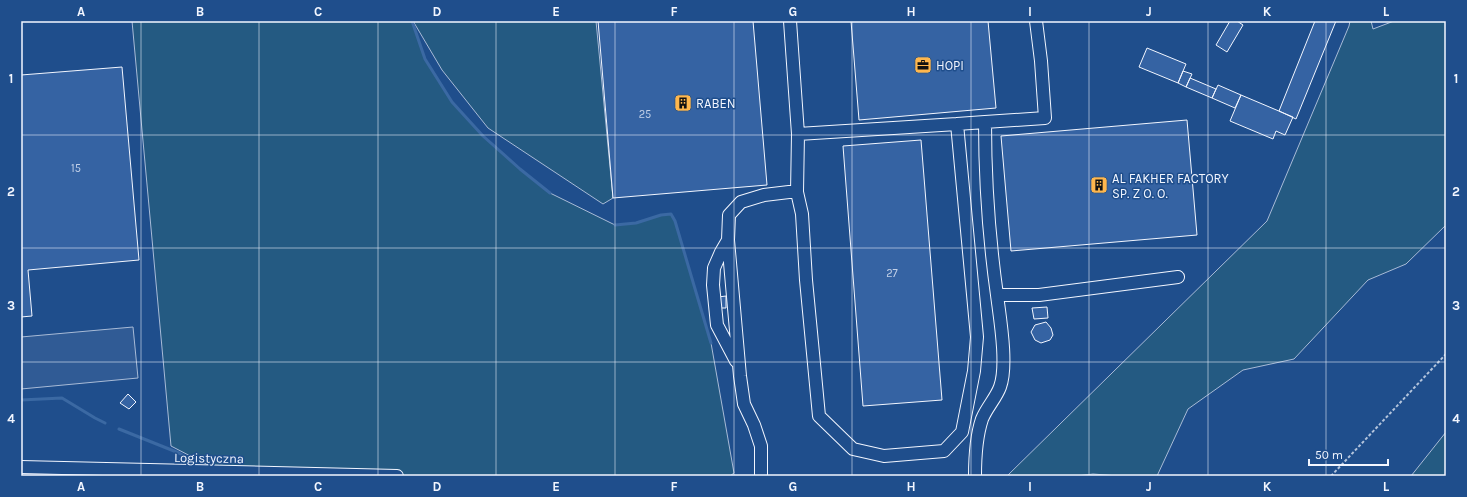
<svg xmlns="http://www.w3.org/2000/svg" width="1467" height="497" font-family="Karla,sans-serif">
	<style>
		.green { fill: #245a82; stroke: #a8bbd7 }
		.parking { fill: #305b95; stroke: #a8bbd7 }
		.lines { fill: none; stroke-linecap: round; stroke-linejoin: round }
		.stream { stroke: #3b69a3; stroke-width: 3 }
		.building { fill: #3563a3; stroke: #f2f6ff }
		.minor-casing { stroke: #f2f6ff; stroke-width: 14 }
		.path { stroke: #b3c4dc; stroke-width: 2; stroke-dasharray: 3 2; stroke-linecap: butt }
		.minor { stroke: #1f4e8c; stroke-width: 12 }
		.grid { fill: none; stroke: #f2f6ff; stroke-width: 1; stroke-opacity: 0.55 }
		.labels { text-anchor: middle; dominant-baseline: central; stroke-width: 3; stroke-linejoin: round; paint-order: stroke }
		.number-label { font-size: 11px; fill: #c3d1e8 }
		.poi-label { font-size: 13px; fill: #f2f6ff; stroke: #1f4e8c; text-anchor: start }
		.street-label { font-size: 13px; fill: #f2f6ff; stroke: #1f4e8c }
		.neatline { fill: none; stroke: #f2f6ff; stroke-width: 1.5 }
		.grid-label { font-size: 13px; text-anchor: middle; font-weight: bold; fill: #f2f6ff }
	</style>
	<rect width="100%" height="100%" fill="#1f4e8c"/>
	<path class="green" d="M132 21H412L425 59 452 102 483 136 520 169 550 193 615 225 636 223 661 215 671 214 675 221 711 343 734 473 730 476H397L223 472 198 460 171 446Z
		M413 21H596L613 198 603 204 488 128 442 70Z
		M1350 21H1371L1373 29 1394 21H1446V225L1406 264 1368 280 1294 359 1243 370 1188 409 1157 476H1118L1093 474 1077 476H1007L1267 221 1349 26Z
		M1446 432V476H1411Z"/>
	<path class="parking" d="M133 327 138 378 21 389V337Z"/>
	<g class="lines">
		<path class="stream" d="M412 21 425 59 452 102 483 136 520 169 550 193
			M615 225 636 223 661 215 671 214 675 221 711 343
			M21 400 62 398 95 418 105 423
			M119 429 179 453 191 460"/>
	</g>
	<path class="building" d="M598 21H753L767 185 613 198Z
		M851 21H988L996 108 859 120Z
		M1230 21H1237L1243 25 1227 52 1216 45Z
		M1315 21H1336L1296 119 1279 111Z
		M1147 48 1186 64 1178 83 1139 67Z
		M122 67 139 260 28 270 32 316 21 317V75Z
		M1183 71 1192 74 1186 87 1178 83Z
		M1190 78 1216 89 1212 98 1186 87Z
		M1218 85 1241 95 1235 108 1212 98Z
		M1241 95 1293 117 1285 135 1276 131 1273 139 1230 121Z
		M1187 120 1197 235 1011 251 1001 136Z
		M921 140 942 400 863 406 843 146Z
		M726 296V308H719L718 297Z
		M1047 307 1048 318 1034 319 1032 308Z
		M1046 322 1051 328 1053 335 1050 340 1041 343 1035 340 1031 332 1035 325Z
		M128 394 136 402 129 409 120 403Z"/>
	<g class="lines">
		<defs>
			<path id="minor" d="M790 21 798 134
				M797 192 798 134 957 124
				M728 240 721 252 714 268 713 285 717 325 736 361
				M997 295C989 238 985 180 985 122L1045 118 1041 61 1036 21
				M21 467 397 476
				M761 476V446L754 425 744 404 740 376 728 240 729 215 741 202 764 195 789 192H797L802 214 806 280 819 416 853 449 884 456 944 451 962 432 974 371 977 337 957 124 985 122
				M975 476C975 457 976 437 982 419 987 407 996 398 1000 387 1008 365 1000 319 997 295H1039L1178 277"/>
		</defs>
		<use href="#minor" class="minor-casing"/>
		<path class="path" d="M1331 476 1446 354"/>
		<use href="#minor" class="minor"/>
	</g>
	<path class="grid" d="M141 21V476M259 21V476M378 21V476M496 21V476M615 21V476M734 21V476M852 21V476M971 21V476M1089 21V476M1208 21V476M1326 21V476M21 135H1446M21 248H1446M21 362H1446"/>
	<defs>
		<symbol id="office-square" viewBox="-11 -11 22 22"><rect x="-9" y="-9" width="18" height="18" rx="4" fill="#ffb74d" stroke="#1f4e8c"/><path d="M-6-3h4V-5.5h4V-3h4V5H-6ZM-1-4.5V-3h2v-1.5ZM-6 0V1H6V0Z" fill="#111"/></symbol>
		<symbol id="building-square" viewBox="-11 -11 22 22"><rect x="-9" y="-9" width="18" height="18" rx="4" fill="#ffb74d" stroke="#1f4e8c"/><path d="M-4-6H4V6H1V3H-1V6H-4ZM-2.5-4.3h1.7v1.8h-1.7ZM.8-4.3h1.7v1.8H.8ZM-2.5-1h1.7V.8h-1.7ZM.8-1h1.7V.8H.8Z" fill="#111"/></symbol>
	</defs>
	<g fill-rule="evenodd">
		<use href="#office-square" x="913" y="55" width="20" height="20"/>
		<use href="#building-square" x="673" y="93" width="20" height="20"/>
		<use href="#building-square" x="1089" y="175" width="20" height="20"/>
	</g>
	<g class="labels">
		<g class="number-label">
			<text x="645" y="114">25</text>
			<text x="76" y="168">15</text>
			<text x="892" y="273">27</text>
		</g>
		<g class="poi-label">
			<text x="936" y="65">HOPI</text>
			<text x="696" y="103">RABEN</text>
			<text x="1112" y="178">AL FAKHER FACTORY<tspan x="1112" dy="15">SP. Z O. O.</tspan></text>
		</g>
		<g class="street-label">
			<text transform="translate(209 458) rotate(1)">Logistyczna</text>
		</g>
	</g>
	<rect width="1467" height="497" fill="none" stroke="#1f4e8c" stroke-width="44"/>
	<path d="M1309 459v6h79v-6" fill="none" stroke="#f2f6ff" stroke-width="2"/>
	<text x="1315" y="459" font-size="12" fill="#f2f6ff" stroke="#1f4e8c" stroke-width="3" paint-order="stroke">50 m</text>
	<rect x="22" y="22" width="1423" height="453" class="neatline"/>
	<g class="grid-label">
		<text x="81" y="16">A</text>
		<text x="200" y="16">B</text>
		<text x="318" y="16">C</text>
		<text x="437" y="16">D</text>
		<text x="556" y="16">E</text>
		<text x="674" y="16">F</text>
		<text x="793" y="16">G</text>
		<text x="911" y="16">H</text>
		<text x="1030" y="16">I</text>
		<text x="1149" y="16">J</text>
		<text x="1267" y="16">K</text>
		<text x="1386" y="16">L</text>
		<text x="11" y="83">1</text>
		<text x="1456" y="83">1</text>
		<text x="11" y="196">2</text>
		<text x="1456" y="196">2</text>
		<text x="11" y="310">3</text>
		<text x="1456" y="310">3</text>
		<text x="11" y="423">4</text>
		<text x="1456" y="423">4</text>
		<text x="81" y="491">A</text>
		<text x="200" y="491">B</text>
		<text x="318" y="491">C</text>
		<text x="437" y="491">D</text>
		<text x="556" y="491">E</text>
		<text x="674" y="491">F</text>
		<text x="793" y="491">G</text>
		<text x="911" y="491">H</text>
		<text x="1030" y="491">I</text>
		<text x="1149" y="491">J</text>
		<text x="1267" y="491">K</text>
		<text x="1386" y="491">L</text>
	</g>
</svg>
